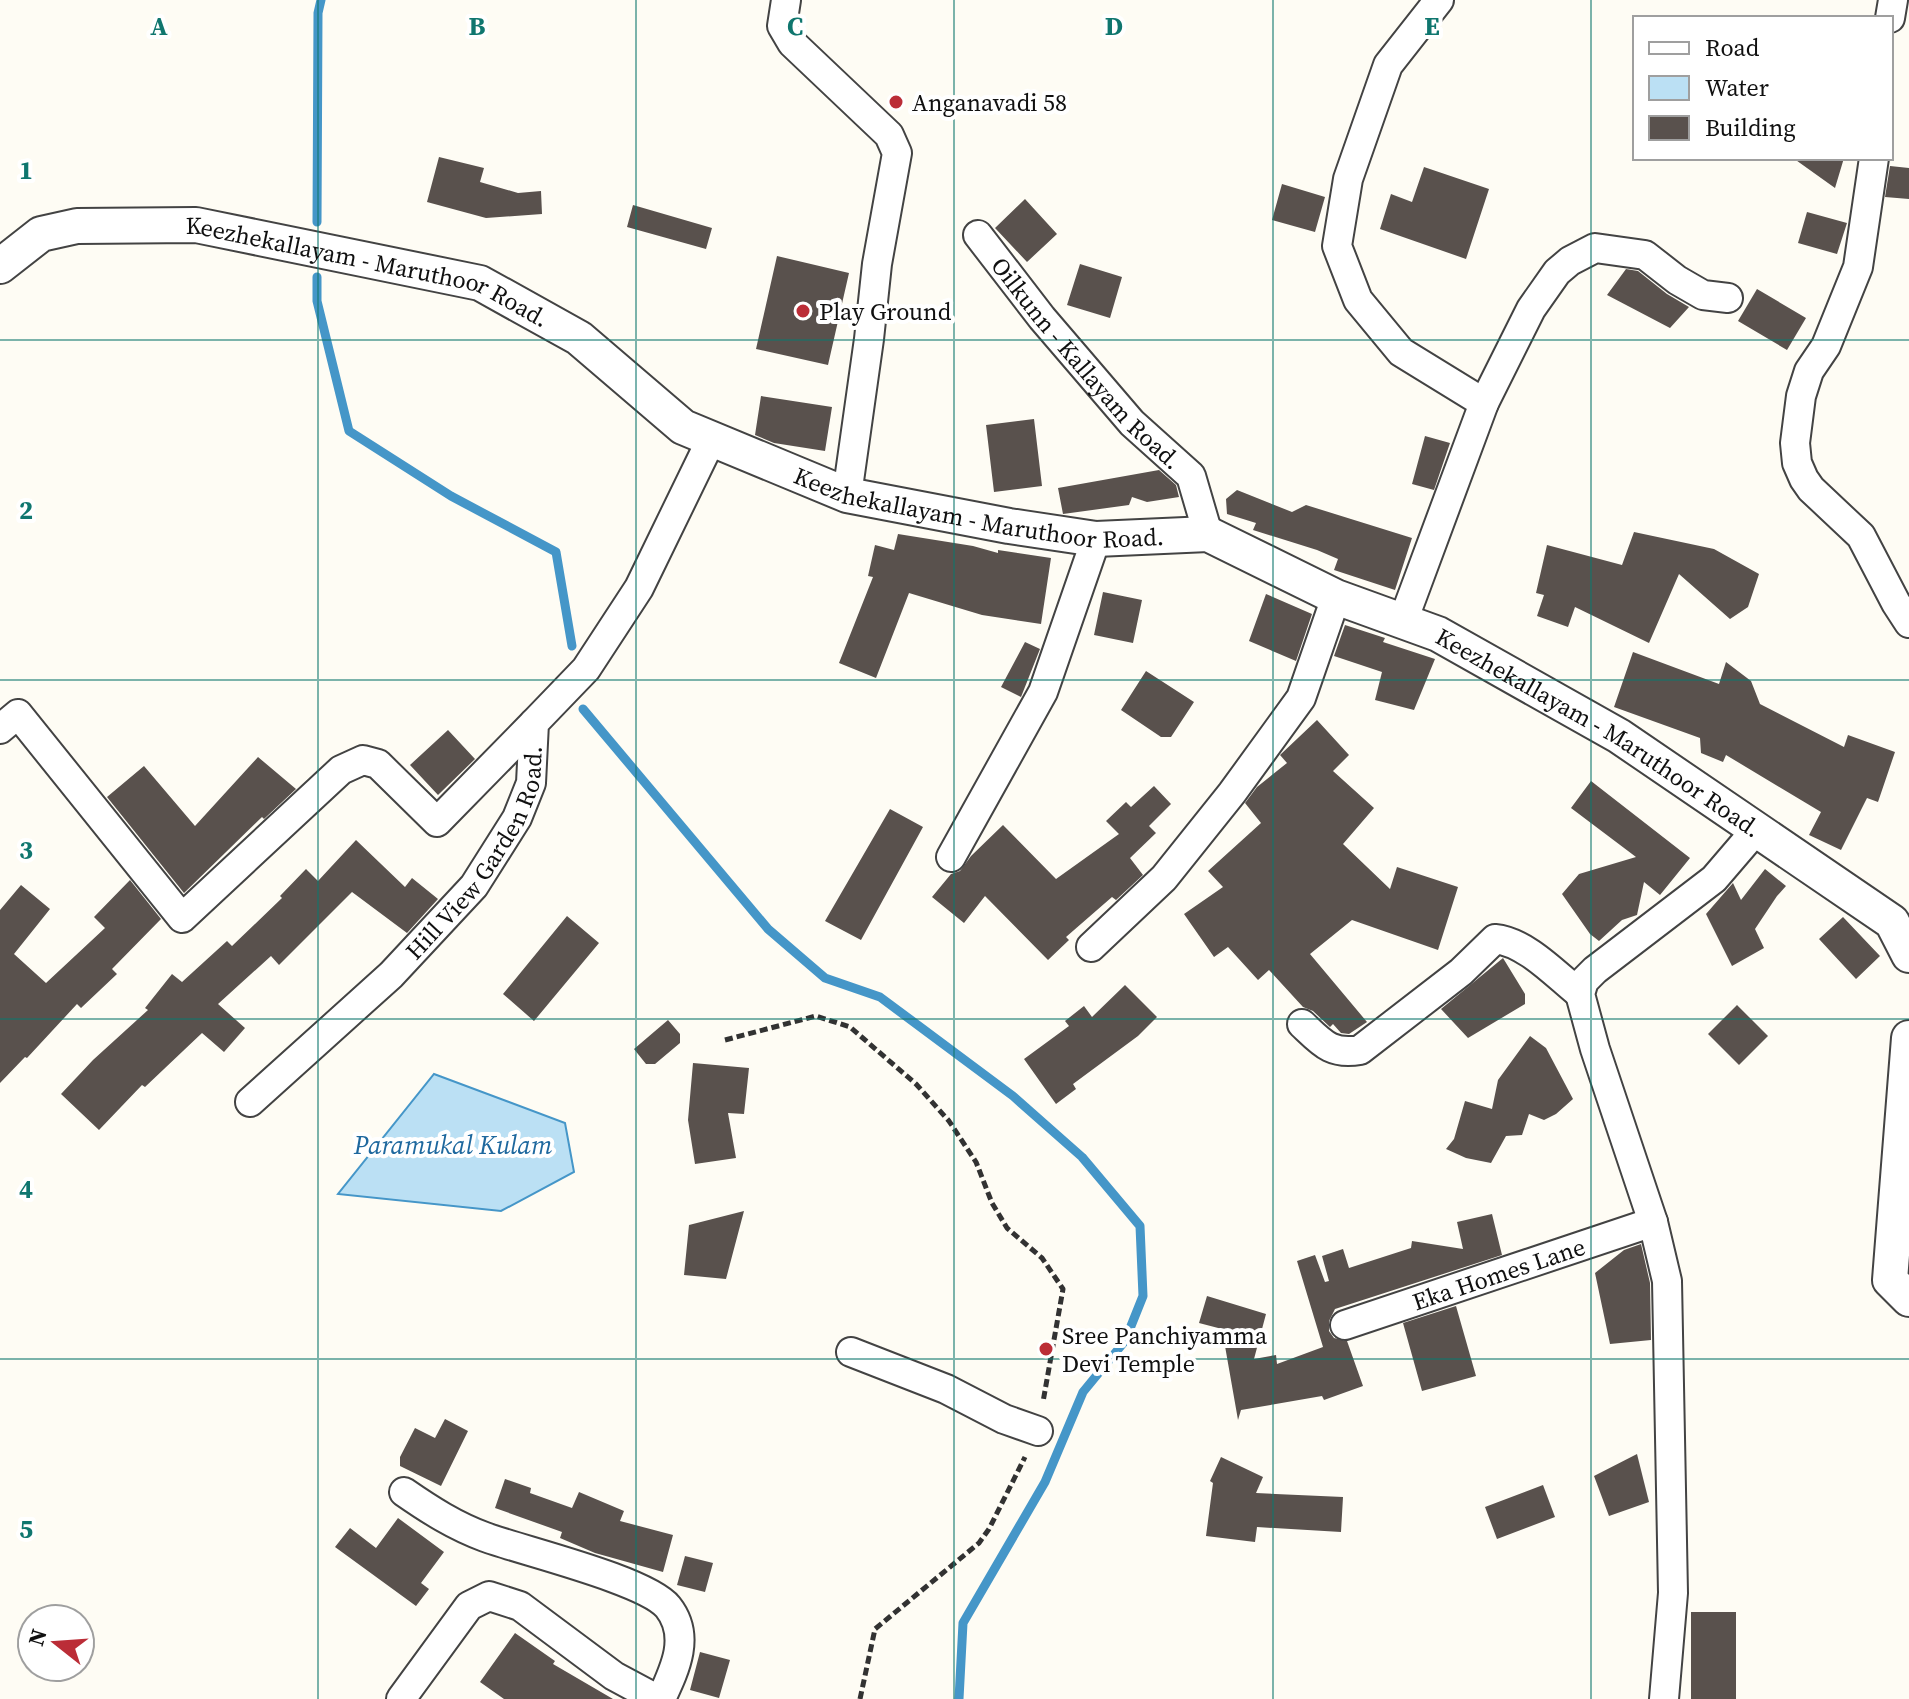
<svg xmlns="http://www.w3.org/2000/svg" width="1909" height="1699" font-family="'Source Serif 4',serif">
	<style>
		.water { fill: #bbe0f4; stroke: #4596c8; stroke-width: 2 }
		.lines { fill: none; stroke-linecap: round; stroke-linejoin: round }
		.stream { stroke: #4596c8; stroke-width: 9 }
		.building { fill: #59514d }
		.minor-casing { stroke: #434343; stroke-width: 32 }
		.tertiary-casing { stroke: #434343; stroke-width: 38 }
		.path { stroke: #323232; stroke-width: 5; stroke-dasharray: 8 4; stroke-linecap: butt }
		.minor { stroke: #fff; stroke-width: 28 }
		.tertiary { stroke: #fff; stroke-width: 34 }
		.grid { fill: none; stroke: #0f766e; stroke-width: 2; stroke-opacity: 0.55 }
		.poi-dot { fill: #bb2d37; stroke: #fff; stroke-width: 3 }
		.labels { text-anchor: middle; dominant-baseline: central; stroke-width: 8; stroke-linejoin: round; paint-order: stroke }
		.poi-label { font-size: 24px; fill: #101010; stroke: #fff; text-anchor: start }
		.street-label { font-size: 24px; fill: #101010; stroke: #fff }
		.water-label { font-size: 26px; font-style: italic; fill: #1e689e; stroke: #fff }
		.grid-label { font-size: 26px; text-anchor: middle; font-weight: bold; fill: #0f766e; stroke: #fff; stroke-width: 8; stroke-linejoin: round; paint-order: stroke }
	</style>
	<rect width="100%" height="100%" fill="#fefcf4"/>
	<path class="water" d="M434 1074 565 1123 574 1172 501 1211 338 1194Z"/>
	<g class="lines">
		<path class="stream" d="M317 222 318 13 321 0
			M317 277V301L349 431 451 496 556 552 572 646
			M583 709 768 929 825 978 880 997 1013 1096 1082 1157 1140 1226 1143 1296 1125 1341 1083 1392 1045 1482 963 1623 959 1699"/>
	</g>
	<path class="building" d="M439 157 484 168 480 182 518 193 541 191 542 214 486 218 427 202Z
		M1793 158H1844L1835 188Z
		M1890 166 1909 168V199L1885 197Z
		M1424 167 1489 189 1466 259 1380 229 1391 194 1412 202Z
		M1282 184 1325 197 1315 232 1272 220Z
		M1025 199 1057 234 1027 262 995 228Z
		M633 205 712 228 706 249 627 227Z
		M1807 212 1847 223 1837 254 1798 243Z
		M777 256 849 273 828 365 756 349Z
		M1080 264 1122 277 1110 318 1067 305Z
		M1626 269 1638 271 1667 294 1689 307 1670 328 1607 295Z
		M1757 289 1806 318 1787 350 1738 321Z
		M761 396 832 407 825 451 774 443 755 435Z
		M1034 419 1042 486 994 492 986 425Z
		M1425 436 1450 443 1434 490 1412 484Z
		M1159 470 1176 485 1179 497 1147 502 1132 497 1129 505 1063 514 1058 488Z
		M1237 490 1292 512 1306 505 1412 538 1395 590 1334 570 1338 559 1317 550 1253 530 1256 523 1227 514 1226 499Z
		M1634 532 1714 549 1759 574 1748 607 1730 619 1679 574 1649 643 1575 607 1568 627 1537 616 1544 595 1536 593 1547 545 1622 565Z
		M898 534 973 546 998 553V550L1051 558 1041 624 982 615 909 593 876 678 839 663 873 577 868 576 875 545 894 550Z
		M1103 592 1142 600 1133 643 1094 635Z
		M1266 594 1312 614 1296 661 1249 641Z
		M1345 625 1385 638 1383 642 1435 659 1414 710 1375 700 1382 672 1334 656Z
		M1025 642 1040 649 1021 697 1001 687Z
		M1633 652 1719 684 1726 662 1751 681 1760 704 1844 747 1848 735 1895 752 1878 802 1867 798 1841 850 1809 835 1821 812 1726 755 1723 762 1701 753 1700 738 1614 707Z
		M1146 671 1194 702 1171 737H1161L1121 710Z
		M1317 720 1349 755 1333 771 1374 808 1343 844 1390 889 1397 867 1458 887 1438 950 1352 920 1310 954 1367 1022 1349 1034 1341 1033 1333 1024 1330 1027 1313 1011 1303 1007 1269 970 1258 980 1228 947 1214 957 1184 914 1223 887 1208 871 1261 823 1245 803 1257 787 1287 763 1280 755Z
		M448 730 475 759 438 795 410 765Z
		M258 757 296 789 264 819 262 817 184 893 107 797 144 766 195 826Z
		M1591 781 1690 858 1660 895 1644 882 1637 915 1622 920 1599 941 1590 934 1562 894 1579 874 1636 857 1571 808Z
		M1154 786 1171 804 1149 826 1156 833 1130 858 1143 875 1116 900 1112 897 1066 937 1069 940 1048 960 985 896 964 923 932 897 951 874 960 871 971 856 1003 825 1056 879 1119 834 1106 821 1126 802 1131 807Z
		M890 809 923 827 861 940 825 921Z
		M356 840 405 887 412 878 438 899 407 933 352 892 279 965 271 956 218 1004 245 1028 224 1052 202 1033 145 1087 142 1085 99 1130 61 1094 93 1060 148 1010 145 1008 172 974 182 982 227 941 232 946 282 898 280 896 306 869 318 881Z
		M1765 869 1786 886 1777 896 1755 929 1764 948 1732 966 1706 914 1733 883 1741 900Z
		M130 880 161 919 112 969 117 974 81 1008 77 1004 27 1058 25 1057 0 1083V910L21 885 50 909 14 954 46 983 105 928 94 917Z
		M567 916 599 943 534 1021 503 994Z
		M1843 917 1880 956 1856 979 1819 939Z
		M1503 958 1525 994V1004L1468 1038 1441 1009Z
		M1125 985 1157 1017 1138 1036 1073 1084 1076 1089 1056 1104 1024 1059 1069 1026 1065 1021 1084 1006 1092 1017Z
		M1737 1005 1768 1036 1739 1065 1708 1034Z
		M668 1020 680 1034V1043L655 1064H646L634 1049Z
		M1530 1036 1546 1048 1573 1099 1556 1114 1544 1120 1529 1114 1522 1135 1506 1136 1491 1163 1466 1158 1446 1149 1454 1139 1465 1101 1492 1109 1498 1080Z
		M693 1063 749 1068 744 1114 728 1113 736 1158 695 1164 688 1120Z
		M744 1211 726 1279 684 1275 689 1225Z
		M1492 1214 1502 1255 1335 1309 1329 1321V1331L1334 1338 1347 1341 1363 1386 1324 1400 1322 1396 1241 1410 1238 1420 1222 1329 1199 1323 1207 1296 1266 1314 1254 1359 1276 1355 1277 1364 1323 1347 1297 1261 1315 1255 1325 1282 1329 1281 1322 1256 1343 1249 1349 1268 1411 1248 1412 1241 1463 1249 1457 1222Z
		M1641 1244 1650 1283 1651 1340 1610 1344 1595 1273 1624 1250Z
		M1456 1306 1476 1376 1422 1391 1403 1323Z
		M445 1419 468 1431 441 1486 400 1466V1457L415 1428 435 1438Z
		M1637 1454 1649 1502 1609 1516 1594 1476Z
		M1221 1457 1263 1477 1256 1493 1343 1497 1341 1532 1257 1527 1255 1542 1206 1536 1213 1483 1210 1481Z
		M505 1479 531 1488 530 1493 572 1508 579 1492 624 1511 620 1521 673 1535 663 1572 595 1553 560 1538 562 1532 495 1508Z
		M1543 1485 1555 1517 1497 1539 1485 1507Z
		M398 1518 444 1552 421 1583 429 1589 416 1606 335 1547 350 1528 376 1548Z
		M685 1556 713 1563 705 1592 677 1585Z
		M1691 1612H1736V1699H1691Z
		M515 1633 555 1661 553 1664 613 1699H504L480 1682Z
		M700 1652 730 1660 719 1698 690 1690Z"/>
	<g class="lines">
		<defs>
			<g id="minor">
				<path d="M786 0 782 26 792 43 889 135 897 153 877 264 869 339 847 495"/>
				<path d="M1890 18 1893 0"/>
				<path d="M1874 158 1858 267 1826 346 1809 371 1801 396 1795 443 1797 463 1804 479 1811 489 1861 536 1896 603 1909 623"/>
				<path id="s1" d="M978 235 1042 318 1132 423 1191 476 1208 534"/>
				<path d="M1484 403 1531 309 1557 272 1570 261 1595 248 1645 255 1677 280 1703 295 1728 298"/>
				<path d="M1403 621 1484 403 1401 352 1358 300 1337 246 1348 179 1388 65 1439 0"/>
				<path d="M0 729 18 714 182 918 341 770 363 760 378 764 437 822 534 723"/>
				<path d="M951 857 1043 692 1096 539"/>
				<path d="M1091 947 1164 878 1232 793 1301 698 1336 597"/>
				<path d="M1302 1024C1322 1043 1331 1055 1360 1050L1461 972 1495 939C1526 942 1556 975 1580 994"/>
				<path id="s2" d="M250 1102 391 975 474 886 517 818 531 783 534 723 586 669 639 588 711 440"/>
				<path id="s3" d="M1345 1325 1653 1222"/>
				<path d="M851 1352 946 1389 1004 1419 1038 1431"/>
				<path d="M404 1492C430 1510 455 1526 485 1537 523 1551 646 1580 668 1607 691 1636 675 1669 661 1699"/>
				<path d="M401 1699 469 1606 489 1596 520 1606 614 1676 657 1699"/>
				<path d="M1664 1699 1673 1593 1667 1281 1653 1222 1595 1049 1580 994 1584 981 1595 970 1714 879 1756 830"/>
			</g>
			<g id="tertiary">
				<path id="s4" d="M0 266 41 234 77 226 196 225 480 283 579 338 683 427 847 495 1009 526 1096 539 1208 534 1336 597 1438 634 1619 736 1892 922 1909 955"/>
				<path d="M1909 1038 1890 1280 1909 1299"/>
			</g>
		</defs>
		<use href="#minor" class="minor-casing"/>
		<use href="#tertiary" class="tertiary-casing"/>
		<path class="path" d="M725 1040 816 1016 850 1027 916 1084 949 1121 976 1162 992 1203 1007 1228 1042 1258 1063 1289 1043 1402
			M860 1699 875 1629 979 1543 989 1529 1025 1457"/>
		<use href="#minor" class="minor"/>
		<use href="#tertiary" class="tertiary"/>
	</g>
	<path class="grid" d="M318 0V1699M636 0V1699M954 0V1699M1273 0V1699M1591 0V1699M0 340H1909M0 680H1909M0 1019H1909M0 1359H1909"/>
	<g class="poi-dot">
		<circle cx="896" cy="102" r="8"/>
		<circle cx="803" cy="311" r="8"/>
		<circle cx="1046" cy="1349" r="8"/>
	</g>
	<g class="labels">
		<g class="poi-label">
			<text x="912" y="102">Anganavadi 58</text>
			<text x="819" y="311">Play Ground</text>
			<text x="1062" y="1335">Sree Panchiyamma<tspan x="1062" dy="28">Devi Temple</tspan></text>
		</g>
		<g class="street-label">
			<text stroke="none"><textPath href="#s4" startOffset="386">Keezhekallayam - Maruthoor Road.</textPath></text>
			<text stroke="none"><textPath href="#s1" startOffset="168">Oilkunn - Kallayam Road.</textPath></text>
			<text stroke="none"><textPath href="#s4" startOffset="1058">Keezhekallayam - Maruthoor Road.</textPath></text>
			<text stroke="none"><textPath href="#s4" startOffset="1730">Keezhekallayam - Maruthoor Road.</textPath></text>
			<text stroke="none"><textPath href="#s2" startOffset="342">Hill View Garden Road.</textPath></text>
			<text stroke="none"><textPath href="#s3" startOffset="162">Eka Homes Lane</textPath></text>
		</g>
		<g class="water-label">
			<text x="453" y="1145">Paramukal Kulam</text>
		</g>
	</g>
	<g class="grid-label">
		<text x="159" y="35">A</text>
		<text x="477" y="35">B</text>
		<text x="795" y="35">C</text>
		<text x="1114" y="35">D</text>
		<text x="1432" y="35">E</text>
		<text x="26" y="179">1</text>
		<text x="26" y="519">2</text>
		<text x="26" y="859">3</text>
		<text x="26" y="1198">4</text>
		<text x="26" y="1538">5</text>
	</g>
	<rect x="1633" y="16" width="260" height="144" fill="#ffffff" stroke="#9f9f9f" stroke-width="2"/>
	<rect x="1649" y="42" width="40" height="12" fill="#ffffff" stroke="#9f9f9f" stroke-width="2"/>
	<text x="1705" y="56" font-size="24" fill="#101010">Road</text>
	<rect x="1649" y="76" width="40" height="24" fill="#bbe0f4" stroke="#9f9f9f" stroke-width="2"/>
	<text x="1705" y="96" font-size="24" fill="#101010">Water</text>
	<rect x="1649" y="116" width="40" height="24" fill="#59514d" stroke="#9f9f9f" stroke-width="2"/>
	<text x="1705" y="136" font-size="24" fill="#101010">Building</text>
	<g transform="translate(56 1643) rotate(287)"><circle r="38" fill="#ffffff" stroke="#9f9f9f" stroke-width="2"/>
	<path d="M0-6L14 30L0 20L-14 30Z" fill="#bb2d37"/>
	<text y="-12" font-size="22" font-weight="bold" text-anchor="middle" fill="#101010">N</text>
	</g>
</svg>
